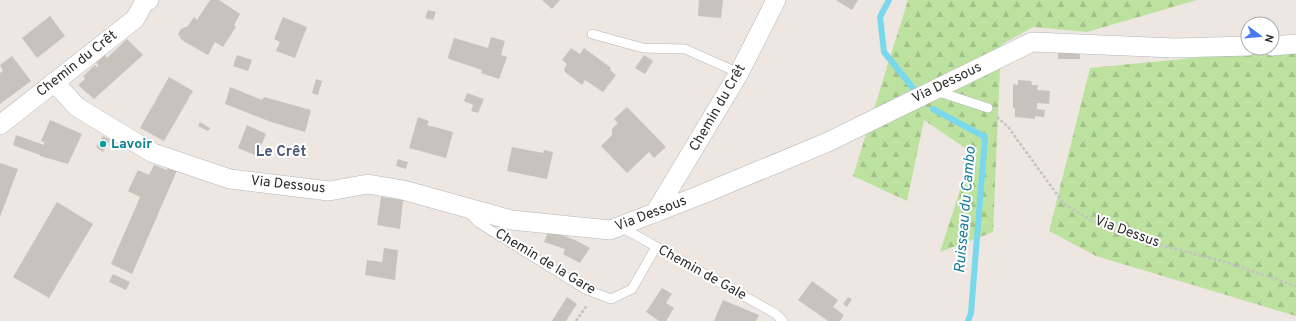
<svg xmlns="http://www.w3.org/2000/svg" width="1296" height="321" font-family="Overpass,sans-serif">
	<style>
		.forest { fill: url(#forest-firs) }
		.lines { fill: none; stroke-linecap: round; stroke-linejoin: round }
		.stream { stroke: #79d8eb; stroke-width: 6 }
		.building { fill: #c7c2bc }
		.service-casing { stroke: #b1b5bd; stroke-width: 10 }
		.minor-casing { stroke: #b1b5bd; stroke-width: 20 }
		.path { stroke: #c4c4c4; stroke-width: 2.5; stroke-dasharray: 3 2; stroke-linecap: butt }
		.service { stroke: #fff; stroke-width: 9 }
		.minor { stroke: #fff; stroke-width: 19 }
		.culture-dot { fill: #0f9aa8; stroke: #fff; stroke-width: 1.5 }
		.labels { text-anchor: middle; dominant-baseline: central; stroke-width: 4; stroke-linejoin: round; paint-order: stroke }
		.street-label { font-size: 14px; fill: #2e2e2e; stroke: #fff }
		.culture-label { font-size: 14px; font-weight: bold; fill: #0d838f; stroke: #fff; text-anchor: start }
		.neighbourhood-label { font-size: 15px; font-weight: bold; fill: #4f5c7d; stroke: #fff }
		.water-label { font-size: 15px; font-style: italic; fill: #137b9c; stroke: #fff }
	</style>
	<defs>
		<pattern id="forest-firs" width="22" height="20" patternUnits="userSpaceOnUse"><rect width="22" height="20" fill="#bde2a0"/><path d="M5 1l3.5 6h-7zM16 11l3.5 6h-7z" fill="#a3c28a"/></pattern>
	</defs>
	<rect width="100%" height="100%" fill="#eee7e1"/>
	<path class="forest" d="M908 0H1197L1087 32 1033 27 1001 45 993 232 940 252 972 153 924 120 907 201 853 176Z
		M1296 48V316L1096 256 1049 231 1090 68Z"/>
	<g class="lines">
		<path class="stream" d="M889 0 880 17 884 52 913 88
			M933 109 985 137 971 313 968 321"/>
	</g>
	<path class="building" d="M210 0H219L240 14 234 25 236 27 223 47 215 42 208 55 185 42 181 39 178 34 181 29 188 26 194 17 197 20Z
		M542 0H560L552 9Z
		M699 0H723L721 18 698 16Z
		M836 0H858L852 10Z
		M428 10 436 12 433 20 425 18Z
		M50 16 65 36 37 58 22 38Z
		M283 17 307 27 295 58 276 51 280 42 274 39Z
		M491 37 505 41 501 55 507 57 499 79 481 73 482 70 449 59 448 57 454 38 488 48Z
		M127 39 143 55 94 99 78 85 85 79 83 76 95 65 97 67 99 66 96 63 105 55 107 58Z
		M1079 47 1080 59H1058V48Z
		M571 48 580 54 584 48 611 68 610 70 616 75 603 92 585 80 582 85 565 72 564 69 567 64 562 60Z
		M237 55 252 60 248 71 233 66Z
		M644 55 653 61 645 74 635 68Z
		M12 56 31 81 0 104V73L3 71 0 65Z
		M169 77 193 91 164 141 140 128Z
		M316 79 322 81 318 95 312 93Z
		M1018 80 1031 81 1032 85H1038L1037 90 1050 91 1049 104 1037 103V109L1045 110 1044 117 1035 116V119L1015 117V108H1013V84L1018 85Z
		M230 87 262 100 264 97 311 110 305 132 271 122 225 104Z
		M467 93 484 99 478 113 471 111 473 105 464 101Z
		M627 107 666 147 654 158 649 152 627 173 601 146 612 135V129L618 123 614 119Z
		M418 117 429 121 427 125 453 132 446 158 409 148Z
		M50 120 82 134 68 164 40 156V155L13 145 16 135 44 145V142L41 141Z
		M200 122 210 128 208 131 198 126Z
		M247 125 266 134 257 156 238 148Z
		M103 136 110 140 103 152 96 147Z
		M512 147 543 153 544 150 553 152 547 179 507 171Z
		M398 159 408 162 406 169 396 166Z
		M170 162 179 166 132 274 111 264 140 197 128 191 138 170 149 175 154 165 167 170Z
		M0 163 18 169 0 217Z
		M381 197 403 200 400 229 377 225Z
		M57 202 93 224 49 298 13 277Z
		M549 230 577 241 590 248 580 263 563 254 565 249 544 242Z
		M384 248 398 250 395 280 365 275 367 260 382 262Z
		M113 274 130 282 126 290 109 282Z
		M812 281 838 300 833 307 844 315 840 321H828L798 300Z
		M662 288 672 294 666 303 674 308 666 321H659L646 312Z
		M567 297 577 304 566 321H552Z
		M848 297 852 299 847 307 843 304Z
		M723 300 759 315 756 321H714Z"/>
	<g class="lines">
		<defs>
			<path id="service" d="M592 34 643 48 685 49 739 73
				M936 91 988 108
				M468 212 479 223 585 289 611 299 632 289 656 247
				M621 227 776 314 783 321"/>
			<path id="minor" d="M1272 46 1296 44
				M54 82 77 107 153 153 230 179 329 191 368 184 403 190 511 220 610 230 698 196 828 142 1032 42 1174 48 1248 46
				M0 125 135 19 145 1 149 0
				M655 213 739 73 776 0"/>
		</defs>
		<use href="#service" class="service-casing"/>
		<use href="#minor" class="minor-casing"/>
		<path class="path" d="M997 117 1008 127 1064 204 1101 226 1160 245 1222 261 1296 286
			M576 321 587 305"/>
		<use href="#service" class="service"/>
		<use href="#minor" class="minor"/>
	</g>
	<circle class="culture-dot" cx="103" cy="144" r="4"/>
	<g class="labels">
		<g class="street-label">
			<text transform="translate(77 64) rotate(-38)">Chemin du Crêt</text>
			<text transform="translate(947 83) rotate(-26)">Via Dessous</text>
			<text transform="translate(718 108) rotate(-60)">Chemin du Crêt</text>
			<text transform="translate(288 185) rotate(6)">Via Dessous</text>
			<text transform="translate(651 214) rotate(-21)">Via Dessous</text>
			<text transform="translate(1127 232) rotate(20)">Via Dessus</text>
			<text transform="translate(545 262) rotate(31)">Chemin de la Gare</text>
			<text transform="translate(702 273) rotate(29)">Chemin de Gale</text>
		</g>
		<g class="culture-label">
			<text x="111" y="144">Lavoir</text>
		</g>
		<g class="neighbourhood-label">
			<text x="281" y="152">Le Crêt</text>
		</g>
		<g class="water-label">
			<text transform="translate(966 210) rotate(-85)">Ruisseau du Cambo</text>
		</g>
	</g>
	<g transform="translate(1260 36) rotate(106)"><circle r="19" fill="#ffffff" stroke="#ababab"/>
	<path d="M0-3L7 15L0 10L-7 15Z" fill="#497af3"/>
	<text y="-6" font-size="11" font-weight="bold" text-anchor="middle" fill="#2e2e2e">N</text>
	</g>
</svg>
